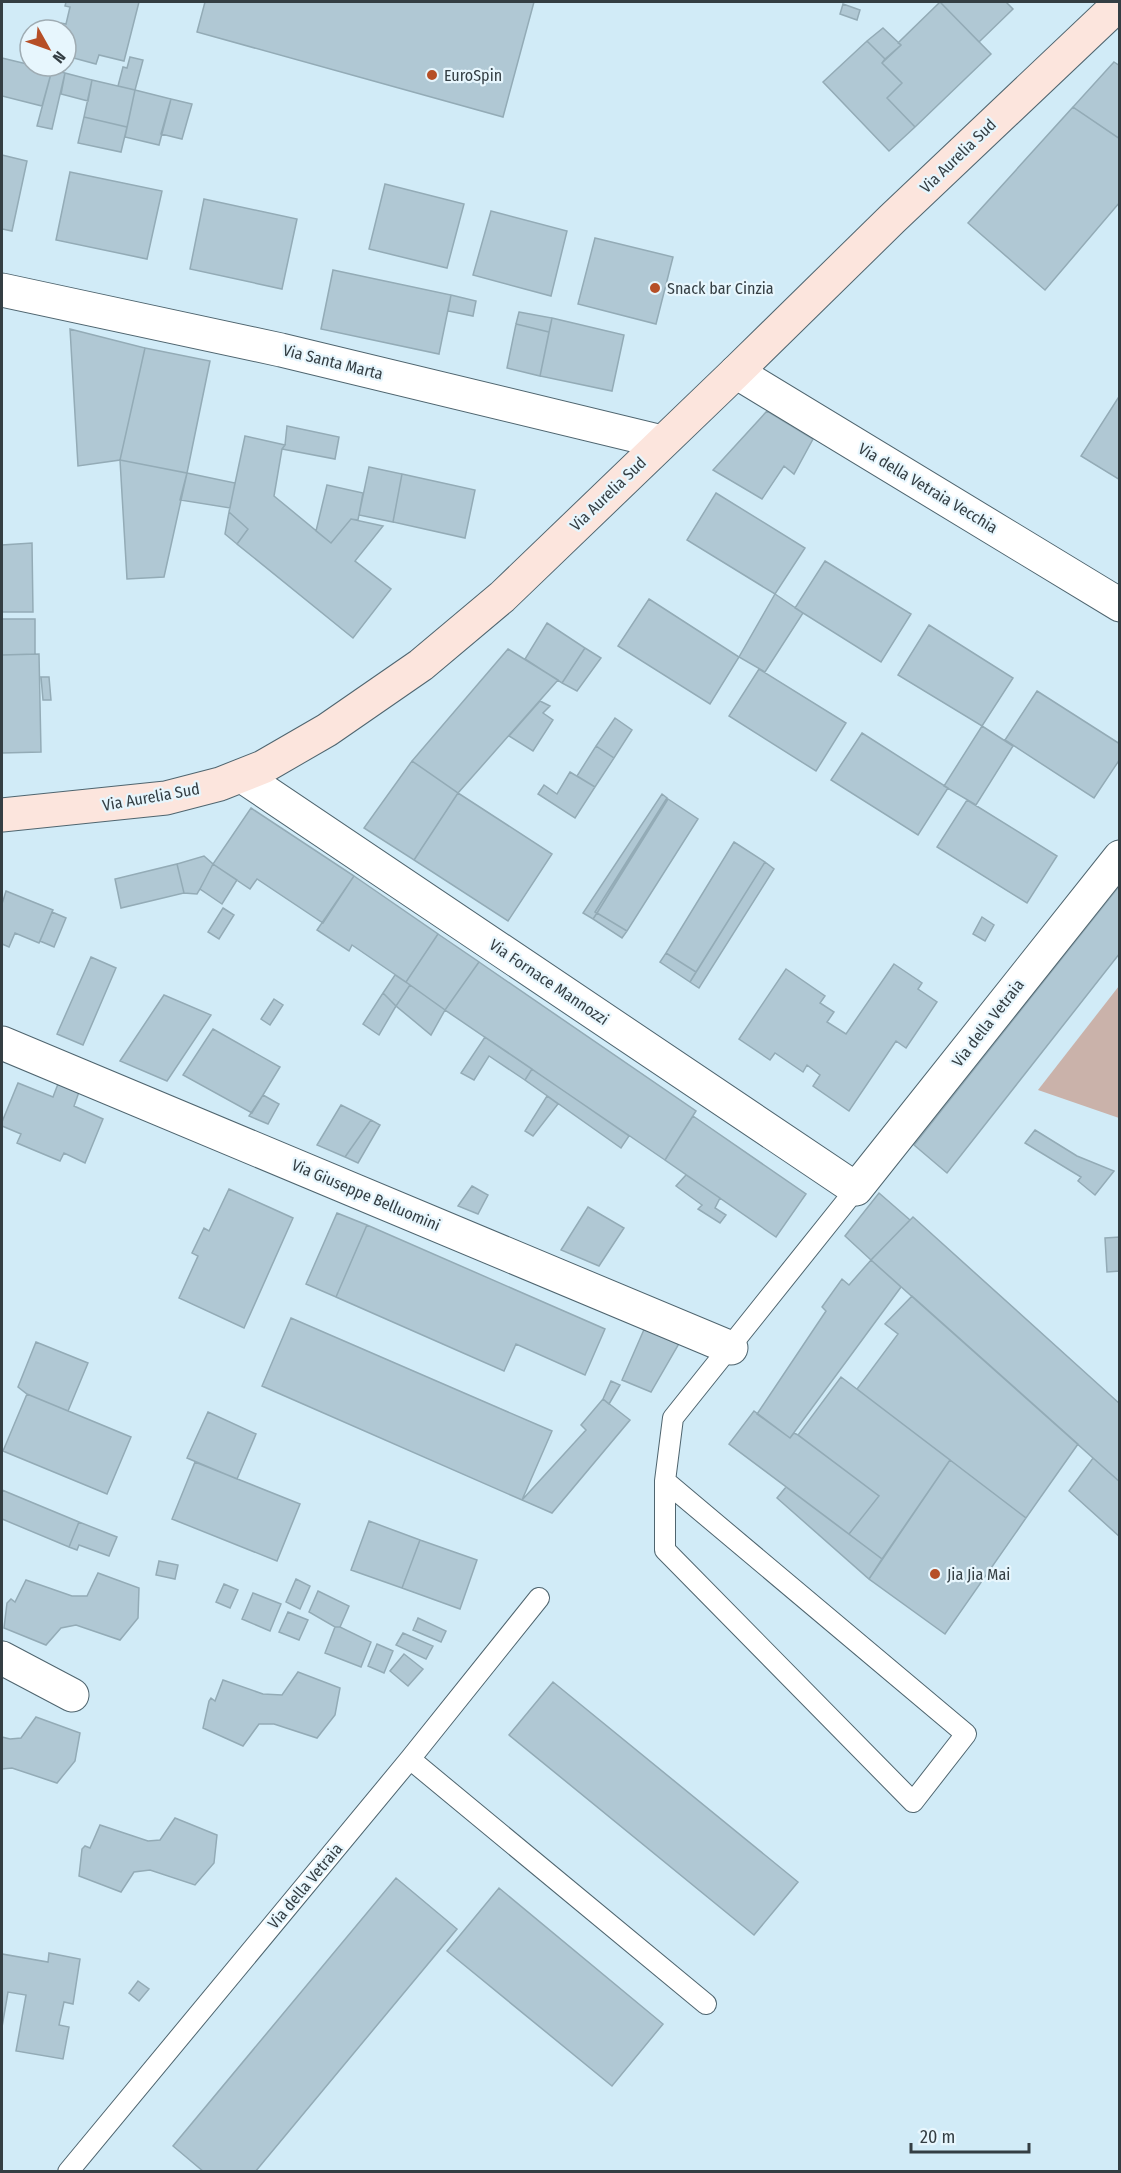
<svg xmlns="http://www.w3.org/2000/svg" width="1121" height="2173" font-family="'Fira Sans Condensed',sans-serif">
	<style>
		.green { fill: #cab2aa }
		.building { fill: #b0c8d4; stroke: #93abb6; stroke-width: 1.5 }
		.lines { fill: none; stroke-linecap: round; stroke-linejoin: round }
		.service-casing { stroke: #4f656f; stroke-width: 22 }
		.minor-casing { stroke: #4f656f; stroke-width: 35 }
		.secondary-casing { stroke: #4f656f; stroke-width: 35 }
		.service { stroke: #fff; stroke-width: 20 }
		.minor { stroke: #fff; stroke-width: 33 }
		.secondary { stroke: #fce5dd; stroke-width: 33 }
		.poi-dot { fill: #b64f27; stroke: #e7f6fd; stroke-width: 2 }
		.labels { text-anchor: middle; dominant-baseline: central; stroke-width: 4.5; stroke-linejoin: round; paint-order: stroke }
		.poi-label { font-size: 16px; fill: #343e43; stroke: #e7f6fd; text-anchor: start }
		.street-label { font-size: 16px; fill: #343e43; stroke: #e7f6fd }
	</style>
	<rect width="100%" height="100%" fill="#d1ebf7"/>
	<path class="green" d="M1119 986V1118L1038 1090Z"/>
	<path class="building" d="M66 2H139L124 61 99 55 96 64 66 56V30H59L61 23 66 24 70 7 65 6Z
		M205 2H534L503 117 197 32Z
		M940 2H1006L1013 9 979 42Z
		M940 2 991 54 915 127 887 98 902 83 882 63 901 45 898 43Z
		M843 4 860 10 857 20 840 14Z
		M883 28 901 45 885 59 867 41Z
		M867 41 885 59 882 63 902 83 887 98 915 127 889 151 823 82Z
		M130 57 143 60 135 90 118 86 123 67 127 68Z
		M2 58 52 70 42 106 2 96Z
		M1114 62 1120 66V139L1073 107Z
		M52 70 65 73 52 129 37 126Z
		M65 73 92 80 88 101 61 94Z
		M92 80 135 90 127 127 84 117Z
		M135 90 171 99 159 145 125 137Z
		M171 99 192 104 182 139 161 134Z
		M1073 107 1120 139V202L1045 290 968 223Z
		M84 117 127 127 121 152 78 143Z
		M2 155 27 161 12 231 2 229Z
		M70 172 162 191 147 259 56 240Z
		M385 184 464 204 447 268 369 249Z
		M204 199 297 219 282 289 190 269Z
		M491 211 567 231 551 296 473 275Z
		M595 238 673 257 656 324 578 304Z
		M333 270 451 295 439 354 321 329Z
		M451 295 476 301 473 316 448 311Z
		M519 312 552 318 549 332 516 324Z
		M552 318 624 335 612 391 540 376Z
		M516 324 549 332 540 376 507 368Z
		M70 329 145 348 120 460 78 466Z
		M145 348 210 361 187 473 120 460Z
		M1120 395V480L1081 456Z
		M767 411 813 439 794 474 784 466 762 499 713 470Z
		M287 426 339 437 335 459 282 449 285 445Z
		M245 436 285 445 282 449 274 496 331 543 351 519 383 526 355 561 391 589 353 638 237 544 248 529 229 512Z
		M120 460 187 473 164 577 127 579Z
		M369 467 402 474 393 522 359 515Z
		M187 473 235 483 230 508 180 500Z
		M402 474 475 490 465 538 393 522Z
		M327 485 363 493 358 520 351 519 331 543 316 531Z
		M716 493 805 548 775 594 687 540Z
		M229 512 248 529 237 544 225 534Z
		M32 543 33 612H2V545Z
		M825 561 911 614 881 662 795 608Z
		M775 594 803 613 765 672 739 657Z
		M649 599 739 657 710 704 618 646Z
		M2 619H35V654L2 655Z
		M547 623 585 648 562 683 525 659Z
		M929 625 1013 678 982 726 898 675Z
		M585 648 601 658 577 691 562 683Z
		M508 649 558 680 458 793 412 761Z
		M39 654 41 752 2 753V655Z
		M759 669 846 723 816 771 729 716Z
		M41 677H49L51 700H43Z
		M1037 691 1120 744V759L1094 798 1005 740Z
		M540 701 550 706 543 713 553 720 533 751 509 736Z
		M615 718 632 730 614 758 596 746Z
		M982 726 1013 746 976 805 944 786Z
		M862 733 948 788 918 835 831 780Z
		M596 746 614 758 595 787 577 776Z
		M412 761 458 793 414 860 364 828Z
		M570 772 595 787 575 818 538 794 544 785 557 794Z
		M458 793 552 854 508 921 414 860Z
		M662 794 667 798 595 912 597 913 593 919 583 913Z
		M667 798 597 913 595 912Z
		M668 799 698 819 627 931 597 913Z
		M967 800 1057 856 1027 903 937 847Z
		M251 808 354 876 323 923 257 879 250 889 213 864Z
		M734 842 765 862 696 972 666 953Z
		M204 856 213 864 200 889 197 894 184 893 177 864Z
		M765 862 774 869 699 988 690 982Z
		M177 864 184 893 121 908 115 879Z
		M213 864 237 880 222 904 200 889Z
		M354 876 438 934 406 982 352 945 349 951 317 930Z
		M1120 885V953L947 1173 914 1145Z
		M6 891 53 910 39 943 15 933 9 947 2 944V904Z
		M223 908 234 915 219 939 208 932Z
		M52 912 66 918 54 947 40 941Z
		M597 913 627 931 622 938 593 919Z
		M982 917 994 925 985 941 973 934Z
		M438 934 479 962 445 1010 406 982Z
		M666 953 696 972 690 982 660 962Z
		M91 957 116 968 83 1045 57 1034Z
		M479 962 696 1111 665 1160 445 1010Z
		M894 964 922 983 918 989 937 1002 906 1048 896 1041 849 1111 813 1086 820 1075 807 1065 803 1072 775 1053 770 1060 739 1039 786 969 825 996 820 1003 834 1012 827 1022 846 1034Z
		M395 975 410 985 396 1006 383 993Z
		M410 985 445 1010 431 1035 396 1006Z
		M383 993 396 1006 379 1035 363 1024Z
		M164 995 211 1015 167 1081 120 1061Z
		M274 999 283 1005 270 1025 261 1019Z
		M213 1029 280 1067 252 1113 183 1075Z
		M485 1037 532 1069 525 1080 489 1056 474 1080 461 1073Z
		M532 1069 629 1136 621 1148 525 1080Z
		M18 1083 53 1097 58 1084 79 1092 74 1106 103 1119 85 1163 64 1153 60 1161 17 1143 21 1134 2 1126V1122Z
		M263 1095 279 1104 268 1124 249 1116Z
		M547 1096 558 1104 533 1136 525 1131Z
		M341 1105 371 1120 345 1157 317 1145Z
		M693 1116 806 1194 776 1237 665 1160Z
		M371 1120 380 1125 358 1163 345 1157Z
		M1035 1130 1077 1156 1114 1171 1095 1195 1078 1181 1081 1177 1025 1143Z
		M686 1175 720 1198 715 1208 726 1215 720 1223 698 1209 702 1205 676 1186Z
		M472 1186 488 1195 478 1214 458 1206Z
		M229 1189 293 1218 244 1328 179 1298 198 1256 192 1253 204 1228 209 1231Z
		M879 1193 910 1220 871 1260 845 1236Z
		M588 1207 624 1228 599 1266 561 1250Z
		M337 1213 367 1225 336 1297 306 1284Z
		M913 1217 1120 1404V1482L871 1260Z
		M367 1225 605 1329 585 1375 516 1344 504 1371 336 1297Z
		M1120 1237V1271L1107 1272 1105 1238Z
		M871 1260 901 1287 790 1438 757 1414 826 1311 822 1307 842 1279 849 1285Z
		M912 1296 1078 1444 1026 1518 857 1389 898 1334 885 1324Z
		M291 1318 552 1431 522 1500 262 1386Z
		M646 1325 681 1340 651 1392 622 1380Z
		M36 1342 88 1363 68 1411 27 1394 18 1387Z
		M841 1377 950 1460 882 1559 849 1534 879 1496 798 1435Z
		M611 1381 620 1385 609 1404 603 1399Z
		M27 1394 131 1437 107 1494 3 1451Z
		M603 1399 630 1420 552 1513 522 1500 586 1430 581 1425Z
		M754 1411 790 1438 794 1433 798 1435 879 1496 849 1534 729 1444Z
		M208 1412 256 1434 237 1479 187 1458Z
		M1093 1458 1120 1482V1537L1069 1491Z
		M950 1460 1026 1518 945 1634 869 1579Z
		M195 1462 300 1504 277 1561 172 1519Z
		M786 1487 882 1559 869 1579 777 1498Z
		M2 1490 79 1522 69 1547 2 1519Z
		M369 1521 420 1540 402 1588 351 1570Z
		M79 1522 117 1537 109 1556 79 1545 77 1550 69 1547Z
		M420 1540 477 1560 460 1609 402 1588Z
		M159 1561 178 1565 175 1579 156 1575Z
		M98 1573 139 1588 138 1618 120 1640 76 1625 61 1628 46 1645 4 1628 7 1603 11 1599 15 1602 26 1580 72 1596H87Z
		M296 1579 310 1586 300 1609 286 1602Z
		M224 1584 238 1590 230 1608 216 1602Z
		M318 1591 349 1606 340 1627H335L309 1612Z
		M253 1593 281 1604 270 1631 242 1619Z
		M288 1612 308 1620 299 1640 279 1632Z
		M418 1618 446 1631 441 1642 413 1630Z
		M335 1627H340L371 1642 361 1667 325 1653Z
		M403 1633 433 1646 426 1659 396 1645Z
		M377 1644 393 1651 384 1673 368 1666Z
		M404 1654 423 1669 408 1686 390 1671Z
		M298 1672 340 1688 335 1715 317 1738 274 1724H259L243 1746 203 1728 209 1701 211 1698 215 1701 223 1680 263 1694 282 1695Z
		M553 1682 798 1882 754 1935 509 1735Z
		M36 1717 80 1733 75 1761 57 1783 12 1768 2 1769V1737L10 1739 21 1738Z
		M175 1818 217 1835 214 1863 195 1885 150 1870 134 1872 121 1892 79 1876 82 1849 85 1846 90 1848 100 1825 148 1841 160 1840Z
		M396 1878 457 1929 255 2172H204L173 2146Z
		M499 1888 663 2024 612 2086 447 1951Z
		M49 1953 80 1959 73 2004 64 2002 59 2025 69 2027 63 2059 16 2051 26 1995 8 1992 2 2027V1954L48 1962Z
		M138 1981 149 1989 139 2001 129 1993Z"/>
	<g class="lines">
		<defs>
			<path id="service" d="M665 1481 966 1734 913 1802 665 1550V1481L673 1418 856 1189
				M410 1759 706 2004
				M68 2172 410 1759 539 1598"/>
			<path id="minor" d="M2 290 281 350 662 442
				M736 372 1120 605
				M242 776 856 1189 1120 857
				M2 1043 731 1348
				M2 1658 72 1695"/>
			<path id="secondary" d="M2 815 166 798 220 784 263 767 327 730 421 665 502 597 736 372 892 219 1120 3"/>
		</defs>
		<use href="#service" class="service-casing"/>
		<use href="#minor" class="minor-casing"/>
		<use href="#secondary" class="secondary-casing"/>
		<use href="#service" class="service"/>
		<use href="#minor" class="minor"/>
		<use href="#secondary" class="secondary"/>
	</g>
	<g class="poi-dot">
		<circle cx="432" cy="75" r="6"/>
		<circle cx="655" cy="288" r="6"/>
		<circle cx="935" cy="1574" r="6"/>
	</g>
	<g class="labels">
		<g class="poi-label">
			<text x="444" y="75">EuroSpin</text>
			<text x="667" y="288">Snack bar Cinzia</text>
			<text x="947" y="1574">Jia Jia Mai</text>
		</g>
		<g class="street-label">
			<text transform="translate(958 156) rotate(-44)">Via Aurelia Sud</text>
			<text transform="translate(333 362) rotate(14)">Via Santa Marta</text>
			<text transform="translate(928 488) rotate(31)">Via della Vetraia Vecchia</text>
			<text transform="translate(608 494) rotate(-44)">Via Aurelia Sud</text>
			<text transform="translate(151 797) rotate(-10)">Via Aurelia Sud</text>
			<text transform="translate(549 982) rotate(34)">Via Fornace Mannozzi</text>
			<text transform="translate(988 1023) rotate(-52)">Via della Vetraia</text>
			<text transform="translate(366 1195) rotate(23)">Via Giuseppe Belluomini</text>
			<text transform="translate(305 1886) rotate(-50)">Via della Vetraia</text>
		</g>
	</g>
	<rect width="1121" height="2173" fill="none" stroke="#343e43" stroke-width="6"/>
	<g transform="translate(48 48) rotate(130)"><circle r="28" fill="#e7f6fd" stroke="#9facb3" stroke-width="1.5"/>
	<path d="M0-4.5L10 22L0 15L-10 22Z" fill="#b64f27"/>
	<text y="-9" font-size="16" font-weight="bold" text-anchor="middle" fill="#343e43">N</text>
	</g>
	<path d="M911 2143v9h118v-9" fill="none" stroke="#343e43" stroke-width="3"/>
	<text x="920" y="2143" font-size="18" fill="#343e43" stroke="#e7f6fd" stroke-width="4.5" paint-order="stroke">20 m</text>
</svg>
